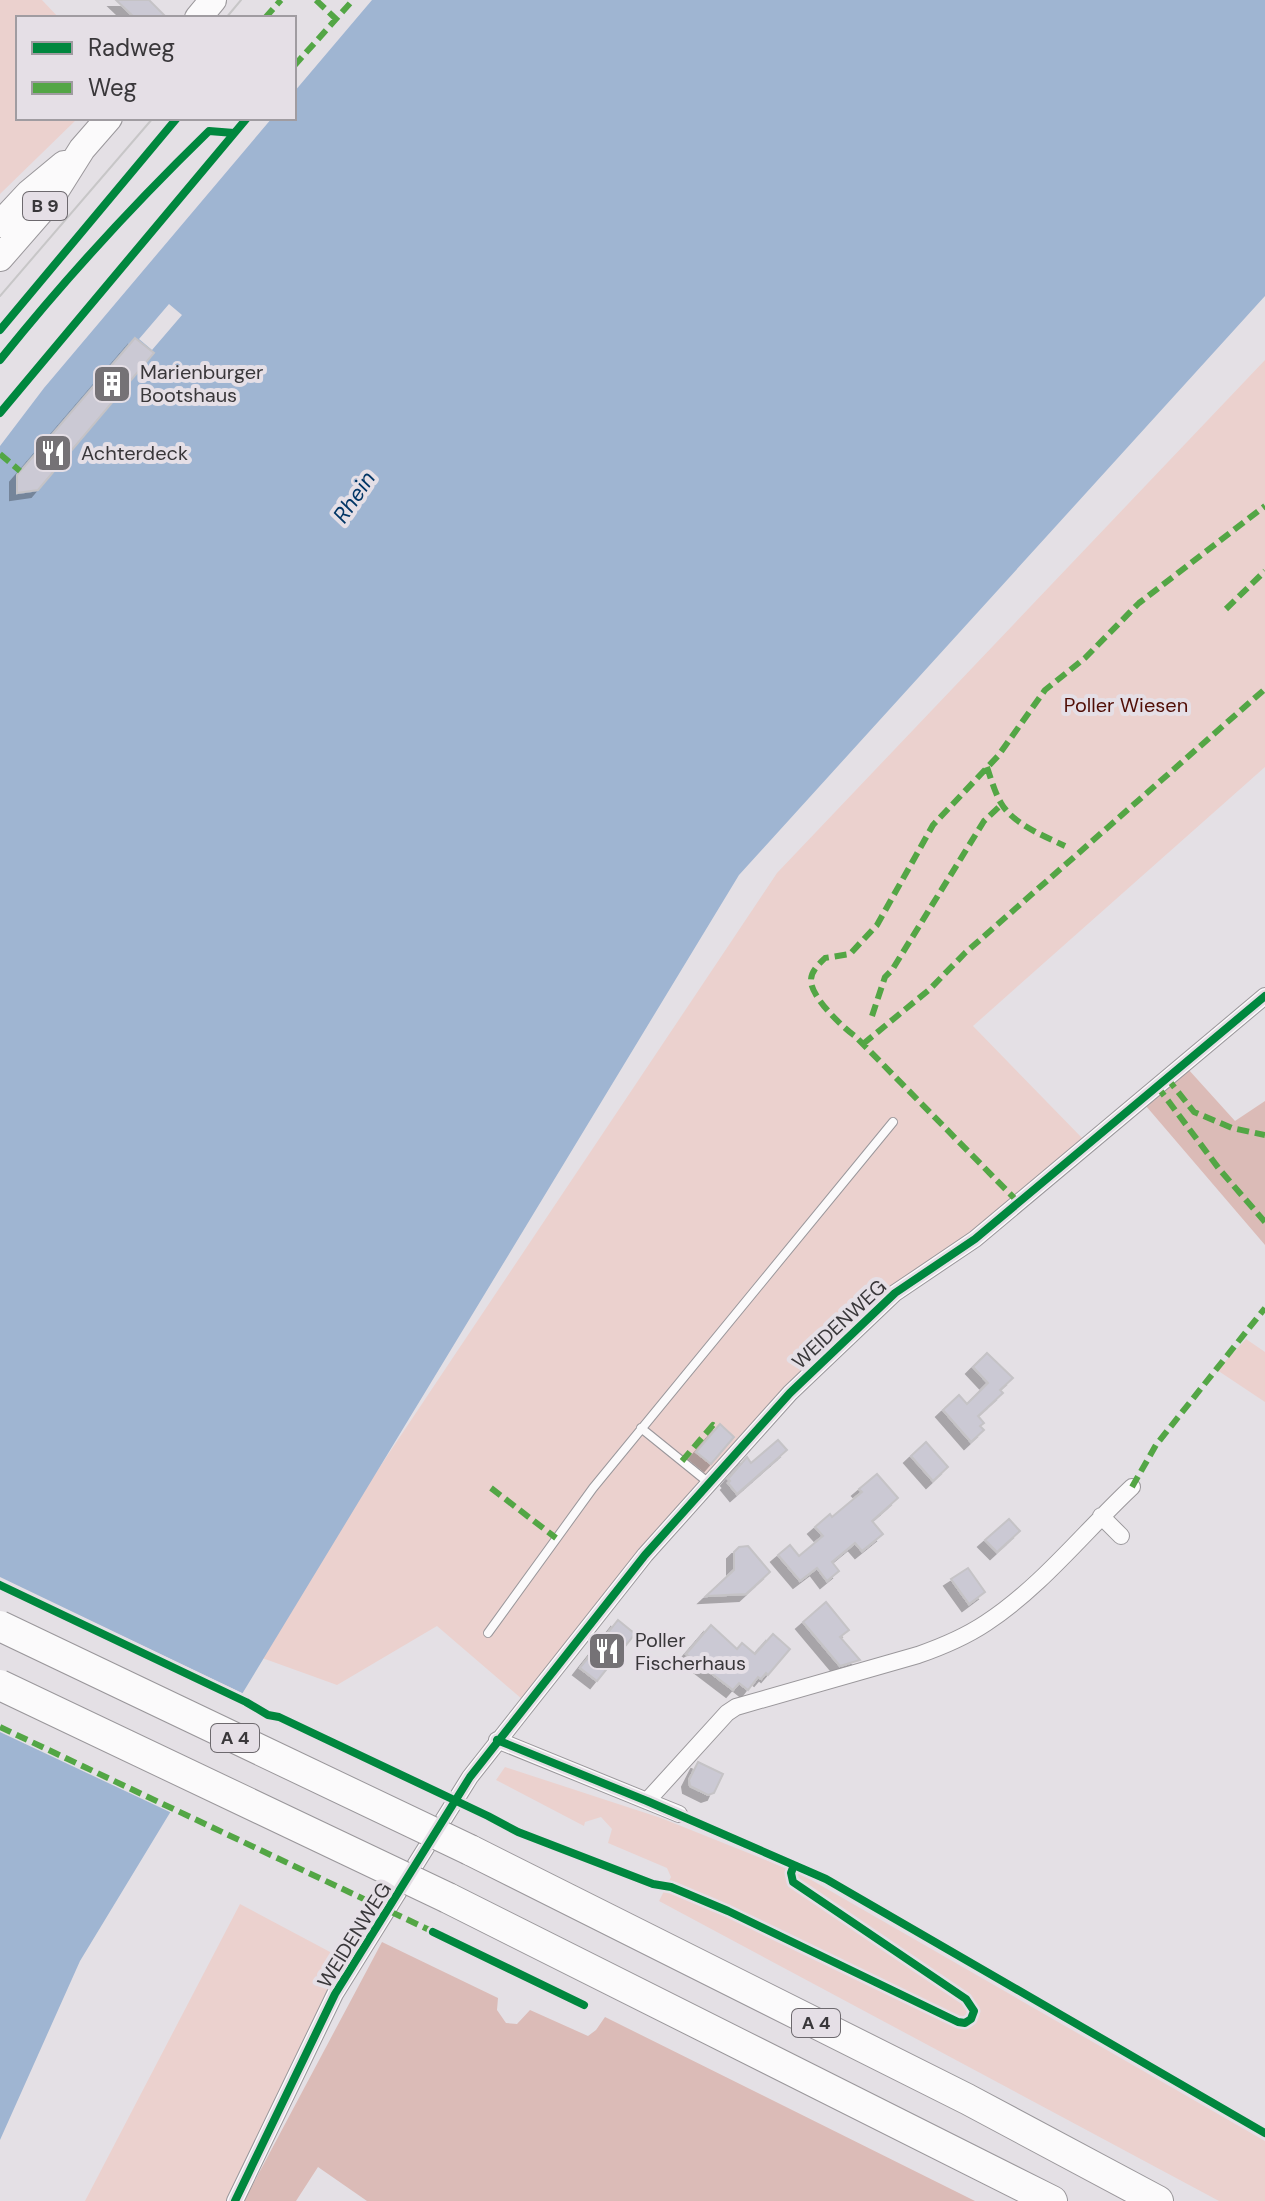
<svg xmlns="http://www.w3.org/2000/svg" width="1265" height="2201" font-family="'DM Sans',sans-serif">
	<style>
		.green { fill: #ebd1ce }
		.forest { fill: #dbbbb7 }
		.water { fill: #9fb5d2 }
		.pier { fill: #e4e0e5 }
		.building { fill: #cbc9d4; stroke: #c5c3c6; stroke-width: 2; filter: url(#shadow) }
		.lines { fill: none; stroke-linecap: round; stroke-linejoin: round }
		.lane-casing { stroke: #9a979b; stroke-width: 10 }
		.street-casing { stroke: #9a979b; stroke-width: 18 }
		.primary-casing { stroke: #9a979b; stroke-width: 28 }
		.highway-casing { stroke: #9a979b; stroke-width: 32 }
		.lane { stroke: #fbfafb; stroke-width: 8 }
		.street { stroke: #fbfafb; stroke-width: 16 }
		.primary { stroke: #fbfafb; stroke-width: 26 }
		.highway { stroke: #fbfafb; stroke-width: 30 }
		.tram { stroke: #c7c6c7; stroke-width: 2 }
		.highway-bridge-casing { stroke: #9a979b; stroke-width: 32; stroke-linecap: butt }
		.highway-bridge { stroke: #fbfafb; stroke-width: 30 }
		.quiet { stroke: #53a645; stroke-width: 6; stroke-dasharray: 12 6; stroke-linecap: butt }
		.cycleway-casing { stroke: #e5dfe6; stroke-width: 13 }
		.cycleway { stroke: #00873e; stroke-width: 8 }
		.labels { text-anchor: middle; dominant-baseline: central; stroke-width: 8; stroke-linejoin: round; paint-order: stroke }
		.shield { fill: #e5dfe6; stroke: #6d696e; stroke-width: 2 }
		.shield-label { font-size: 18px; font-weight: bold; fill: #39373a }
		.poi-label { font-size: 20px; fill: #39373a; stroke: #e5dfe6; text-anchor: start }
		.park-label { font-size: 20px; fill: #500d05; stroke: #e5dfe6 }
		.street-label { font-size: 20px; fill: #39373a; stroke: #e5dfe6 }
		.water-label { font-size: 22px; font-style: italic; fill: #013565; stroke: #e5dfe6 }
	</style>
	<defs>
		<filter id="shadow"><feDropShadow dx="-7" dy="7" stdDeviation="0" flood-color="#0004"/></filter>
	</defs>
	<rect width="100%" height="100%" fill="#e4e0e5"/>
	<path class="green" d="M0 0H42L59 18H18V118H78L0 194Z
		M1265 360V767L973 1026 1084 1140 966 1238 881 1297 522 1699 437 1626 337 1685 254 1655 777 873Z
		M1246 1339 1265 1352V1402L1217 1370Z
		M505 1767 661 1818 801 1874 1265 2141V2201H1219L659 1901 671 1877 667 1868 608 1843 612 1829 601 1817 585 1822 584 1826 496 1780Z
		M240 1904 347 1961 226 2201H85Z"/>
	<path class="forest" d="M1188 1069 1235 1121 1265 1101V1245L1146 1106Z
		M382 1942 498 1998 497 2010 506 2023 517 2024 530 2010 588 2036 596 2030 605 2017 975 2201H367L318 2167 296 2201H244Z"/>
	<path class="water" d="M372 0H1265V296L739 875 80 1961 0 2140V446L44 388 272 118H294V92Z"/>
	<path class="pier" d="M169 304 182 315 152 350 139 339Z
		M0 1577 246 1695 174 1814 0 1732Z"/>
	<path class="building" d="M116 0H149L167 18H135Z
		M135 338 154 353 38 490 17 493V475Z
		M987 1353 1013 1378 1000 1390 1003 1393 978 1416 984 1423 980 1426 984 1430 971 1442 943 1410 959 1395 967 1404 988 1383 973 1367Z
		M720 1424 734 1437 711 1464 696 1452Z
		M778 1440 787 1450 737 1494 728 1483 730 1481 728 1479 747 1457 751 1463Z
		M926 1442 948 1467 933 1481 911 1456Z
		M877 1474 898 1498 872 1521 883 1534 862 1551 855 1543 832 1562 839 1571 827 1581 817 1568 800 1581 778 1555 790 1545 799 1556 823 1536 815 1527 830 1514 832 1517 862 1492 859 1489Z
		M1009 1519 1020 1531 997 1552 985 1540Z
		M748 1546 770 1572 746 1594 706 1596 734 1570V1552L739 1547Z
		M968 1568 985 1592 969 1604 951 1579Z
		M826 1602 849 1630 840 1637 860 1660 840 1666 803 1622Z
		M618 1620 635 1634 597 1681 580 1668Z
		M711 1625 737 1649 742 1643 755 1654 773 1634 790 1649 768 1675 766 1673 761 1679 758 1677 748 1690 739 1683 733 1690 686 1654Z
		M698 1762 723 1774 714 1793 708 1795 690 1786 689 1780Z"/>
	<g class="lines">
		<defs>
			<path id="lane" d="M641 1428 709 1483
				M488 1633 593 1488 893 1122"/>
			<path id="street" d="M1101 1516 1121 1536
				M497 1740 679 1814
				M647 1801 727 1713 736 1707 918 1655C941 1647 965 1637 986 1623 1041 1587 1084 1532 1132 1487
				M235 2201 335 1994 470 1777 645 1555 790 1393 895 1293 975 1239 1265 996"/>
			<path id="primary" d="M198 18 213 0
				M0 224 29 193 64 164
				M0 258 48 203 82 149 109 118"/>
			<path id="highway" d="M470 1850 967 2099 1158 2201
				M448 1898 1052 2201"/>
		</defs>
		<use href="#lane" class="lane-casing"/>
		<use href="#street" class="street-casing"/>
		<use href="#primary" class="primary-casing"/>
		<use href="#highway" class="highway-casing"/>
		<use href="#lane" class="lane"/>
		<use href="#street" class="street"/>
		<use href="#primary" class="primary"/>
		<use href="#highway" class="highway"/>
		<path class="tram" d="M226 18 241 0
			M0 296 153 118"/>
		<defs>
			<path id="highway-bridge" d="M0 1626 470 1850
				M0 1685 448 1898"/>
		</defs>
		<use href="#highway-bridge" class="highway-bridge-casing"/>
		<use href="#highway-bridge" class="highway-bridge"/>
		<path class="quiet" d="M316 0 336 19
			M265 18 281 0
			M294 66 353 0
			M0 454 20 471
			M1226 609 1265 571
			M987 767C991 779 995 793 1001 803 1013 824 1044 836 1065 846
			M872 1016 885 977 892 970 984 821 1001 805
			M863 1044 930 989 965 953 1265 689
			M1167 1078 1194 1112 1232 1128 1265 1135
			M1157 1086 1220 1170 1265 1222
			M1018 1202 855 1036C842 1027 810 996 811 980 811 971 819 964 825 958L850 954 877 925 933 825 998 756 1045 690 1085 658 1139 603 1265 506
			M682 1461 713 1425 717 1428
			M1132 1487 1156 1445 1265 1308
			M491 1488 556 1538
			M0 1727 440 1935"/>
		<defs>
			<path id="cycleway" d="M0 330 177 118
				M0 360C64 280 136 202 209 131L234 133
				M0 413 247 118
				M0 1585 246 1702 268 1715 279 1717 488 1816 518 1832 653 1884 671 1887 728 1911 958 2022 965 2023 971 2019 974 2011 966 1999 793 1882 791 1873 794 1865
				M497 1740 647 1801 826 1879 1265 2133
				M433 1932 584 2005
				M235 2201 335 1994 470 1777 645 1555 790 1393 895 1293 975 1239 1265 996"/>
		</defs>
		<use href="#cycleway" class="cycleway-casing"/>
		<use href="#cycleway" class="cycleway"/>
	</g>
	<defs>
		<symbol id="building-square" viewBox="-11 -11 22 22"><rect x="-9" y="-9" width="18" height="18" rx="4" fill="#757276" stroke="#e5dfe6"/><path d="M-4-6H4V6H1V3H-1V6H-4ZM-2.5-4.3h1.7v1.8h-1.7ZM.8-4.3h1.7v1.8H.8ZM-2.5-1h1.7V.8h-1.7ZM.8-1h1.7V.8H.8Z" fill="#fff"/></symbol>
		<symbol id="restaurant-square" viewBox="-11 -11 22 22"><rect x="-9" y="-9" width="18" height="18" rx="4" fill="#757276" stroke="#e5dfe6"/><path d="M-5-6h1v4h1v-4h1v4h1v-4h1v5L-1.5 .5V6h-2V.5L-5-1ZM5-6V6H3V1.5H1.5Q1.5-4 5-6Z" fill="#fff"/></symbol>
	</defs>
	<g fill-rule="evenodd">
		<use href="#building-square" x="90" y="362" width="44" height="44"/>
		<use href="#restaurant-square" x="31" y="431" width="44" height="44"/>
		<use href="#restaurant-square" x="585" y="1629" width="44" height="44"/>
	</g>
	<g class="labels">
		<g class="shield">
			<rect x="23" y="192" width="44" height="28" rx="6"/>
			<rect x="211" y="1724" width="48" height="28" rx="6"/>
			<rect x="792" y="2009" width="48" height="28" rx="6"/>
		</g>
		<g class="shield-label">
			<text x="45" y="206">B 9</text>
			<text x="235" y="1738">A 4</text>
			<text x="816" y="2023">A 4</text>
		</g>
		<g class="poi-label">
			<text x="140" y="372">Marienburger<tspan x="140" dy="23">Bootshaus</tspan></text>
			<text x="81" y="453">Achterdeck</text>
			<text x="635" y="1640">Poller<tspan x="635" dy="23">Fischerhaus</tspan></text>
		</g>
		<g class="park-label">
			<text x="1126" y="705">Poller Wiesen</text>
		</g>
		<g class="street-label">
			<text transform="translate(839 1324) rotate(-43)">WEIDENWEG</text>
			<text transform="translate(354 1935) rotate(-58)">WEIDENWEG</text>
		</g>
		<g class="water-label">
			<text transform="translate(354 497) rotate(-56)">Rhein</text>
		</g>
	</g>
	<rect x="16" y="16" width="280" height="104" fill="#e5dfe6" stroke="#a09ca1" stroke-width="2"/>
	<rect x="32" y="42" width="40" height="12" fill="#00873e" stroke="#a09ca1" stroke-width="2"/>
	<text x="88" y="56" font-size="24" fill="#39373a">Radweg</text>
	<rect x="32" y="82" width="40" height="12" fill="#53a645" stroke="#a09ca1" stroke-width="2"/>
	<text x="88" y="96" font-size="24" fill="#39373a">Weg</text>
</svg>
